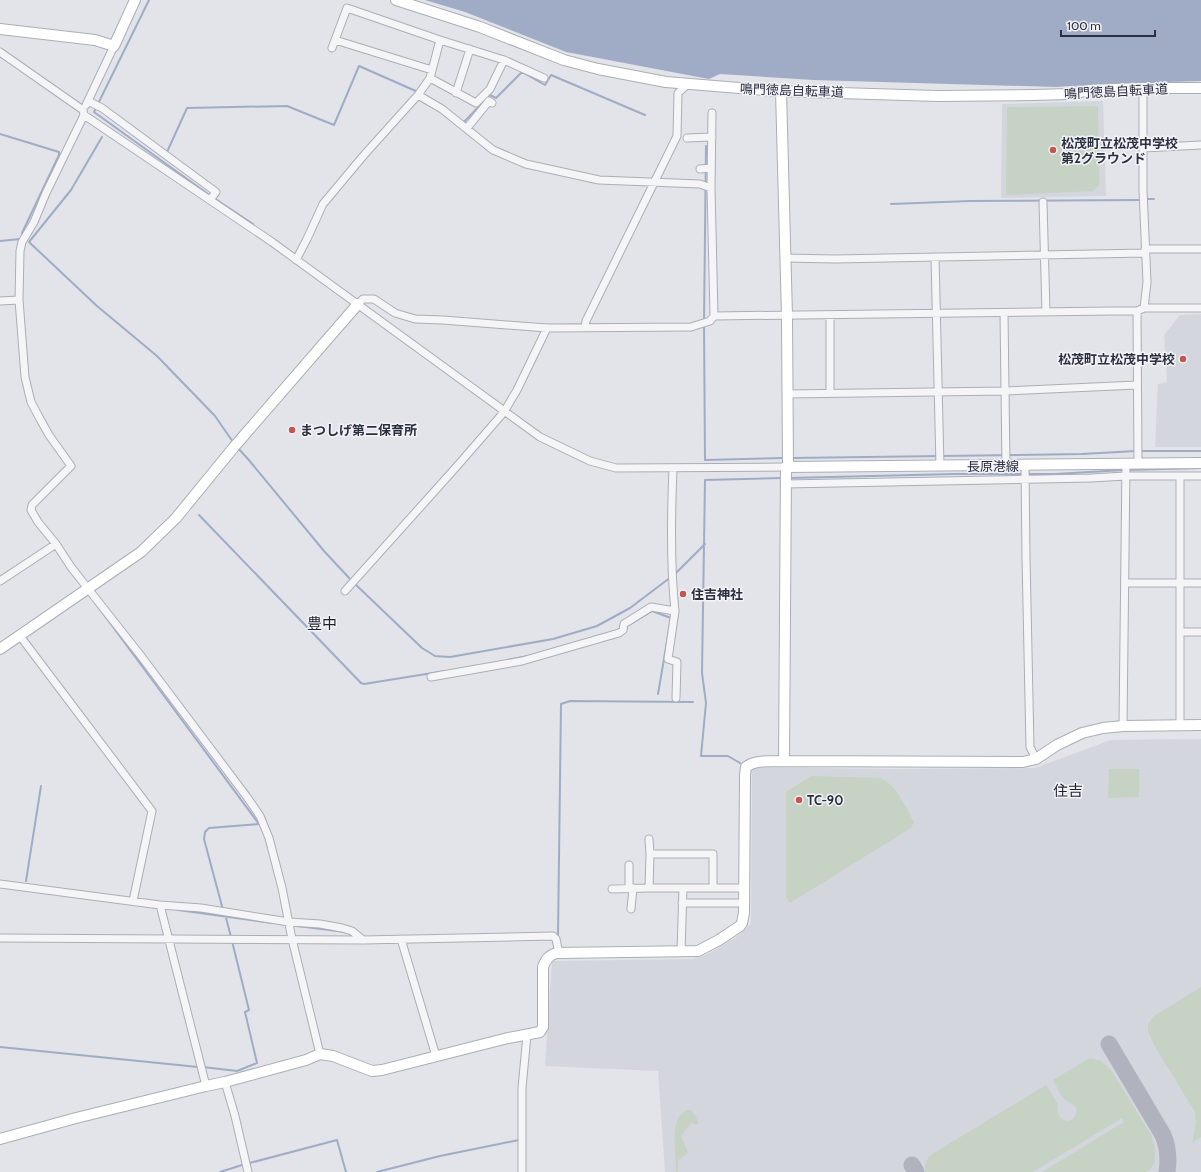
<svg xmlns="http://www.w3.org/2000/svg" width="1201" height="1172" font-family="Cabin,'Noto Sans JP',sans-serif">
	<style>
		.built { fill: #d4d6de }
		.green { fill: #c5d2c4 }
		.water { fill: #a0acc6 }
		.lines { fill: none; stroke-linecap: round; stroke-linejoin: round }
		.stream { stroke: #a0acc6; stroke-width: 2 }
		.taxiway { stroke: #b0b2bd; stroke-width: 17 }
		.street-casing { stroke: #abaeb6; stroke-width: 9 }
		.secondary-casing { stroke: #abaeb6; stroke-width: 12 }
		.street { stroke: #f5f5f8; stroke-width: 7 }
		.secondary { stroke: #fff; stroke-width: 10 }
		.poi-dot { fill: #c35553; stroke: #f2f3f7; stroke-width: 1.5 }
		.labels { text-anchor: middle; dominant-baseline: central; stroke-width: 3; stroke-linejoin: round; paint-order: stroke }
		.street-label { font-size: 13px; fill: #2c2f40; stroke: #f2f3f7 }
		.poi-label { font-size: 13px; font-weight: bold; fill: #2c2f40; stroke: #f2f3f7; text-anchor: start }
		.quarter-label { font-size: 15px; fill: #1e2131; stroke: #f2f3f7 }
	</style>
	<rect width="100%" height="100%" fill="#e2e4e9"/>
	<path class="built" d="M1103 101 1106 196 1001 198 1002 104Z
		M1201 314V447H1155L1158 384 1167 382 1164 335 1180 315Z
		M1201 739V1172H665L658 1071 545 1066 552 961 693 959 708 954 735 938 751 924 752 767 895 769 1035 768 1111 740Z"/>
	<path class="green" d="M1098 106 1099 186 1093 191 1006 195 1007 107Z
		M1109 769H1139V797L1108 798Z
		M811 776 880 778C897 785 905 806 914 822L911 828 790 903 786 897V792Z
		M1201 987V1137L1192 1143 1196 1123 1195 1112 1154 1045 1148 1031V1024L1154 1016Z
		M1091 1058 1101 1061 1111 1070 1151 1135C1154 1144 1159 1160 1151 1168 1150 1170 1148 1171 1146 1172H1042L1124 1122 1122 1118 1033 1172H925V1165L929 1156 1046 1085 1058 1104C1054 1118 1068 1127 1075 1116 1081 1105 1069 1103 1065 1100 1061 1097 1056 1085 1053 1080L1088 1059Z
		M687 1110H691C694 1113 698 1119 698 1124L695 1125 692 1122 681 1136 688 1153 678 1160V1172H676C676 1157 672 1135 677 1122 678 1116 682 1113 687 1110Z"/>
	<path class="water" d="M425 0H1201V81L1103 84 1056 87 813 80 720 74 709 79 566 52 465 12Z"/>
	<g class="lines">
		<path class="stream" d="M149 0 94 112 208 194 253 224
			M462 121 464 122 490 95 496 98 522 72 545 85 551 75 645 115
			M0 134 59 152V155L22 233
			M102 137 71 190 29 242 97 306 157 356 215 416 233 442
			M167 152 187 108 287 106 334 125 359 66 418 92
			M1146 199H1154
			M891 204 970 201 1141 200
			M0 241 20 239
			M704 321 706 146
			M704 325 705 460 784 458
			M237 447 248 459 324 551 351 580
			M1141 451H1201
			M791 458 1082 454 1136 451
			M1128 470 1201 468
			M789 478 954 474H1055L1124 470
			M199 515 361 683 364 684 445 671
			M675 574 705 544
			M354 583 422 648 435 656 450 657 553 639 597 626 630 608 671 577
			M96 604 259 824 209 828 205 832 204 839 223 910
			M626 627 652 611 671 618 658 694
			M507 660 528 656
			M740 763 728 756H701L706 703 702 673 705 480 782 478
			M26 881 41 786
			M178 910 272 923
			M225 914 231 937
			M297 926 346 932
			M558 936 561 704 570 701 693 702
			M0 1047 198 1067
			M203 1067 237 1071 257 1063 245 1012 249 1010 232 941
			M220 1172 242 1165 337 1140 346 1172
			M377 1172 440 1156 519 1140V1141"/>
		<path class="taxiway" d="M1109 1044 1163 1135C1168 1147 1169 1159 1167 1172
			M912 1165 916 1172"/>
		<defs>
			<path id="street" d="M440 40 504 60 544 78
				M332 48 335 40
				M0 52 83 110 84 115 272 242 540 437 590 461 616 468 786 467
				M430 78 476 103 490 89 504 60
				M1143 88V148
				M456 93 470 49
				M418 95 442 109 493 150 526 164 599 180 700 184 711 188
				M88 101 102 108 216 192 210 200
				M86 105 114 46
				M712 113 711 188 714 316
				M84 115 46 193 34 222 22 242 20 251 19 300 25 377 31 402 40 419 49 435 71 466 32 505 31 510 38 522 56 544 71 567 141 656 247 797 260 816 269 838 282 888 292 939 320 1054
				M467 128 489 101 492 103
				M687 138 712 137
				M700 169 711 168
				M1043 202 1046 312
				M1145 249H1201
				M935 257 940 466
				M785 258 835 259 1145 253
				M296 260 307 239 323 204 364 155 418 95 430 78 440 40 347 8 335 40 432 70
				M0 301 19 300
				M358 304 363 299H374L395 313 415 319 443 320 547 328 691 327 710 321 714 316 1112 311H1137L1144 308H1201
				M1144 308 1147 282 1143 190V148L1201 145
				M1137 311 1138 464
				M1004 313 1006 466
				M830 315V393
				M585 327 586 321 677 136 678 93 687 85
				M788 394 1005 391 1137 385
				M1025 466 1026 557 1030 747 1036 759
				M1180 476V725
				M785 484 1091 478 1126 476H1201
				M0 581 56 544
				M1125 583H1201
				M345 591 458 465 504 412 517 390 547 328
				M675 611 668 659 677 662 676 698
				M1181 632H1201
				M20 636 152 811 133 901
				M431 677 522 661 619 633 623 630 624 624 651 607 675 611C670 564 671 516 673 468
				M1123 726 1126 464
				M649 839 650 854
				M629 865V888
				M0 884 160 905 201 908 289 922 320 924 342 928 352 931 363 940
				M713 888V854H650L649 888H744
				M612 889 649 888
				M682 903H744
				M160 905 206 1086
				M631 909 633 888
				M0 938 363 940 553 936 556 939 559 953
				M401 939 436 1056
				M681 952 683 888
				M225 1082 235 1116 248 1172
				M522 1172V1088L527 1035"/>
			<path id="secondary" d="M396 0 480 27 564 60 598 69 666 82 775 91 937 96 1033 95 1068 94 1091 90 1143 88H1201
				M0 29 95 40 114 46 135 0
				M781 91 787 316 788 467
				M0 649 141 552 176 518 234 447 358 304
				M784 761 786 467 1201 463
				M0 1139 76 1118 206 1086 225 1082 306 1060 320 1054 333 1056 372 1071 382 1070 508 1038 540 1032 543 1027V967C546 959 549 955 557 953L698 951 719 940 740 926 742 923 744 913 745 775 746 767C756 759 771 762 784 761L1023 762 1036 759 1057 745 1082 733 1103 728 1123 726 1201 725"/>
		</defs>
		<use href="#street" class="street-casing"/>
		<use href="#secondary" class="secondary-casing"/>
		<use href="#street" class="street"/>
		<use href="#secondary" class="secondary"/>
	</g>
	<g class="poi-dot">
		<circle cx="1053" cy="150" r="4"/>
		<circle cx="1183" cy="359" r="4"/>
		<circle cx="292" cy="430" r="4"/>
		<circle cx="683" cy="594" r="4"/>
		<circle cx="799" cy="800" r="4"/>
	</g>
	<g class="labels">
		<g class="street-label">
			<text transform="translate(792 90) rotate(2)">鳴門徳島自転車道</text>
			<text transform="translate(1116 91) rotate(-3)">鳴門徳島自転車道</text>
			<text x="993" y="466">長原港線</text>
		</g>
		<g class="poi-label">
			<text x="1061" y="143">松茂町立松茂中学校<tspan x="1061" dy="15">第2グラウンド</tspan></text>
			<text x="1175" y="359" text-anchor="end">松茂町立松茂中学校</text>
			<text x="300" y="430">まつしげ第二保育所</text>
			<text x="691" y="594">住吉神社</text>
			<text x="807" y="800">TC-90</text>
		</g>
		<g class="quarter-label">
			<text x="322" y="624">豊中</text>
			<text x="1068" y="791">住吉</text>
		</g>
	</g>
	<path d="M1061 30v6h94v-6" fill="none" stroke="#2c2f40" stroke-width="2"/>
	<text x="1067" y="30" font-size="12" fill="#2c2f40" stroke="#f2f3f7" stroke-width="3" paint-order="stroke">100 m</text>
</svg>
